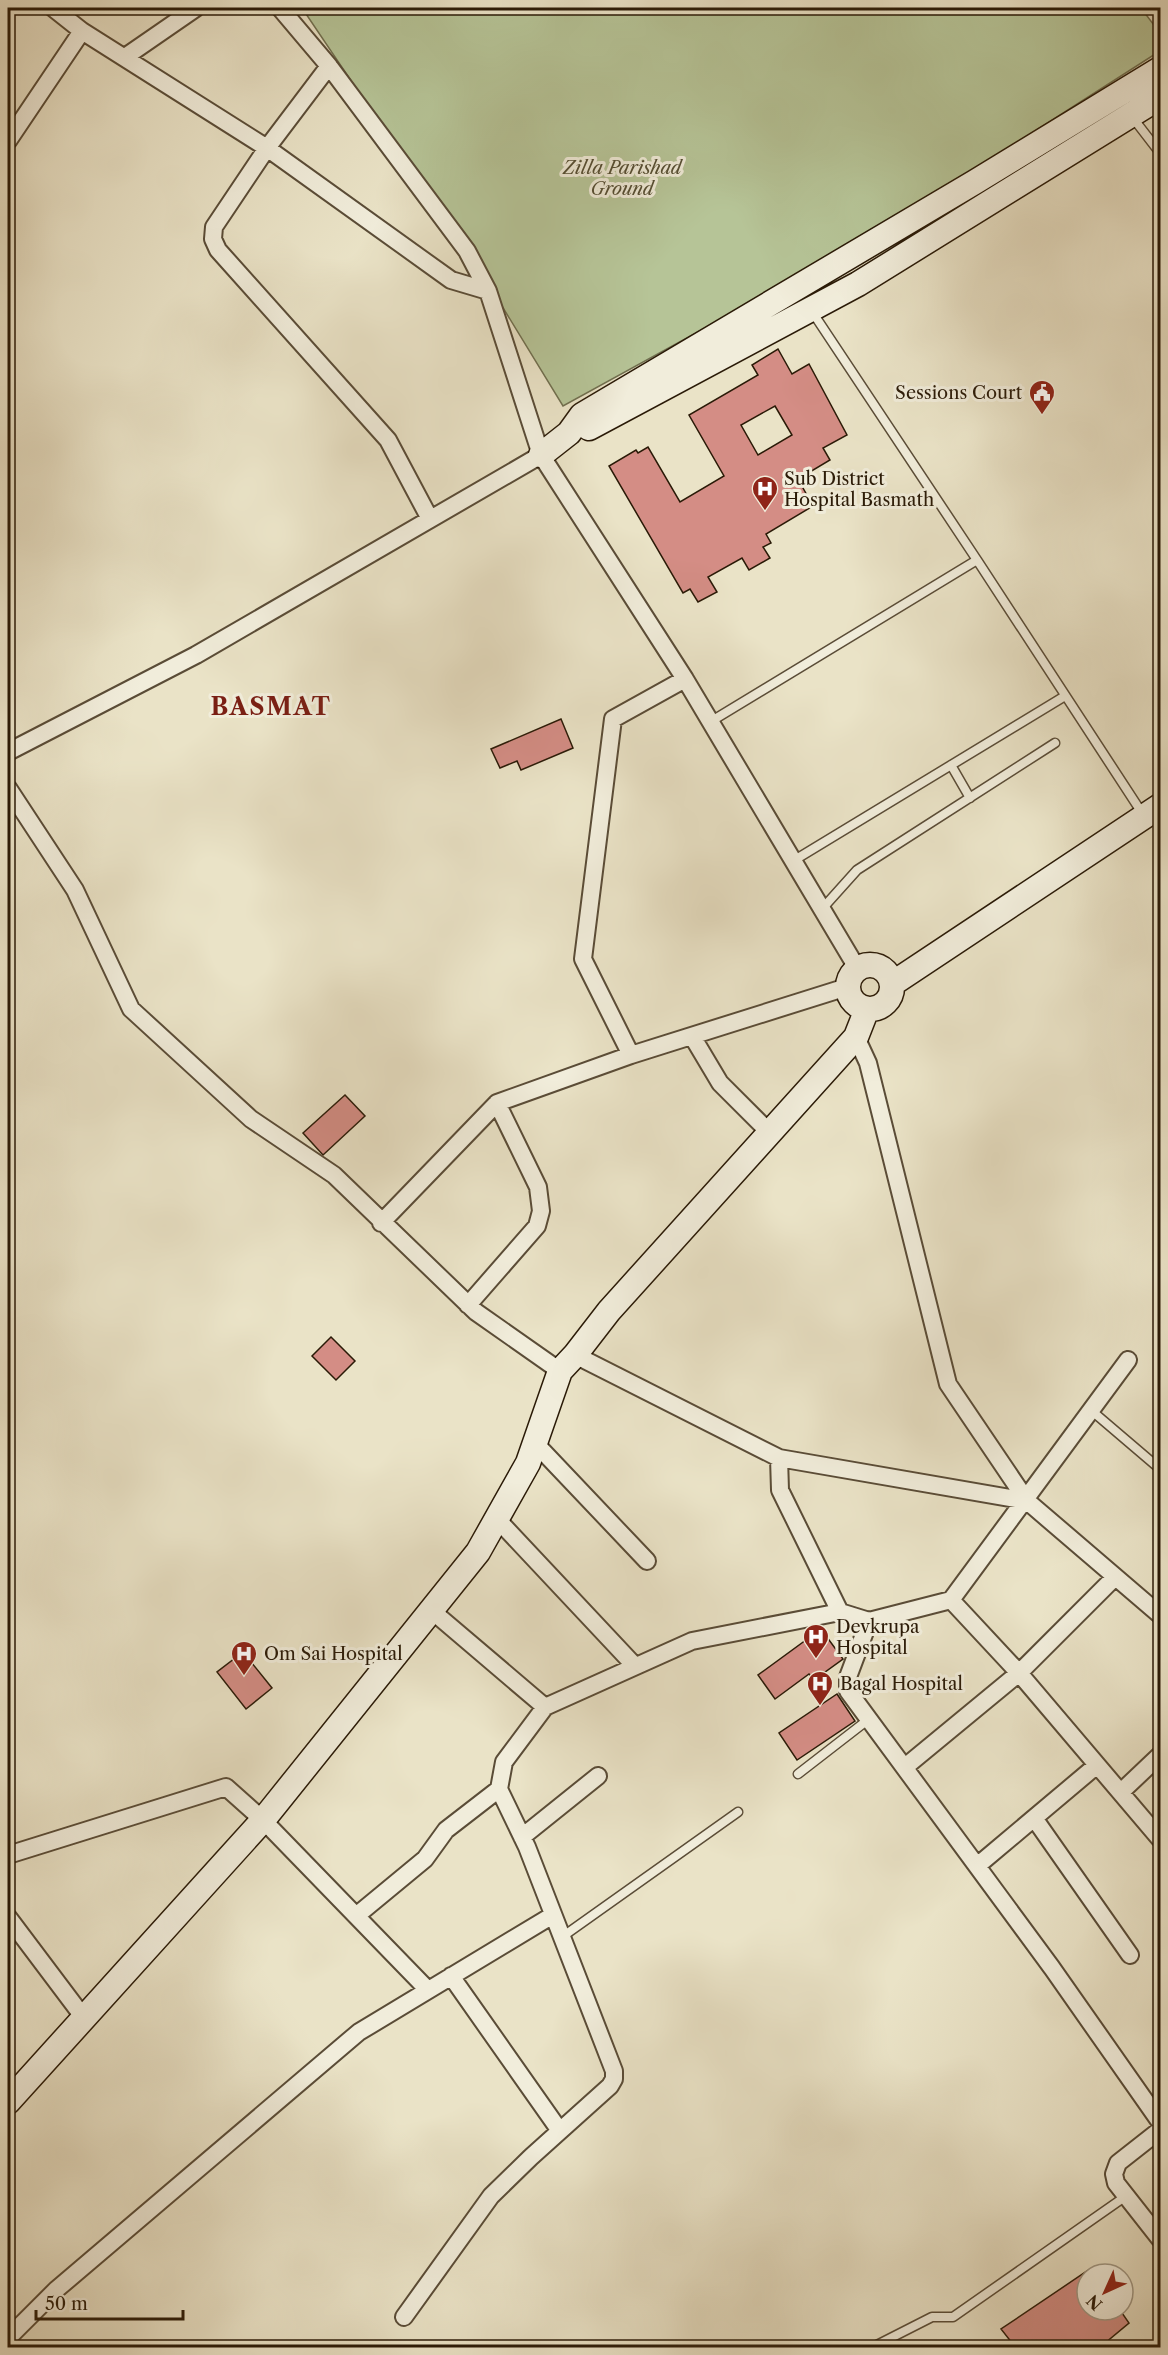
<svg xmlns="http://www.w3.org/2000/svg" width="1168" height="2355" font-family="'Libre Caslon Text',serif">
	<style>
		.green { fill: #b6c497; stroke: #706f4f; stroke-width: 1.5 }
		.building { fill: #d48d85; stroke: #2a1a07; stroke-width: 1.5; fill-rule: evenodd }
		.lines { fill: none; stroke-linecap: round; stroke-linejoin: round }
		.lane-casing { stroke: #5a4c37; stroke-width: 11 }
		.street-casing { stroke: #5a4c37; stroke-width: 20 }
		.secondary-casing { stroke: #2a1a07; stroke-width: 27 }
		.lane { stroke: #f1eddb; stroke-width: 8 }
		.street { stroke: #f1eddb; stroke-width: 16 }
		.secondary { stroke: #f1eddb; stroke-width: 24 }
		.labels { text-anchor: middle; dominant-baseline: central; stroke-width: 6; stroke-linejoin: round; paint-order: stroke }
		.park-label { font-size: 18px; font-style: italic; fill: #544d32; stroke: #f1eddb }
		.poi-label { font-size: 18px; fill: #2a1a07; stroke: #f1eddb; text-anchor: start }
		.district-label { font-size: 24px; font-weight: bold; letter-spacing: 1.5px; fill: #7a1f14; stroke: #f1eddb }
	</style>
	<rect width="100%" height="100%" fill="#eae3c7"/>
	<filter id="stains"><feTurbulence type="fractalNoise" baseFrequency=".00333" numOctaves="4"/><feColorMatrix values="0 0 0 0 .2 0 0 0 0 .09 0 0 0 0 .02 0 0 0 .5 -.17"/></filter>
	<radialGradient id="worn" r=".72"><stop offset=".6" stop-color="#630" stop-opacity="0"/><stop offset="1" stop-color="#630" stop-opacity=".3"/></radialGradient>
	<path class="green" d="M302 8H1141L1160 33V51L860 243 563 406 494 293Z"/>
	<path class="building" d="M778 349 792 374 809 364 847 435 823 448 830 460 798 479 813 506 766 534 771 543 763 547 770 558 749 570 742 558 708 577 717 592 698 602 690 589 683 593 609 466 636 450 638 453 648 447 680 502 724 476 689 415 758 375 752 365ZM775 406 792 435 758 455 741 425Z
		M561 719 573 748 521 770 517 761 500 768 491 749Z
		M345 1095 365 1116 323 1155 303 1133Z
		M331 1337 355 1361 336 1380 312 1356Z
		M821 1629 843 1659 814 1680 809 1674 775 1699 758 1675Z
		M243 1652 272 1688 246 1709 217 1672Z
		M837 1694 855 1721 797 1760 779 1733Z
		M1087 2271V2310H1120L1129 2323 1099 2348H1016L1001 2329Z"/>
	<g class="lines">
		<defs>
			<path id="lane" d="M1133 118 1160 153
				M977 560 1144 816
				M710 722 977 560 811 310
				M951 765 970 798
				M793 861 1065 696
				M822 909 857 870 1055 743
				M1092 1411 1160 1469
				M798 1774 869 1719
				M562 1937 738 1812
				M871 2348 932 2317H953L1126 2196"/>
			<path id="street" d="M53 8 82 31 267 148 451 280 488 291 541 455 685 679 857 968
				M280 8 329 66 467 251 488 291
				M125 57 196 8
				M329 66 267 148 214 227 213 239 218 250 388 440 430 519
				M8 141 82 31
				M8 752 196 655 541 455
				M8 788 75 890 131 1009 251 1119 334 1175 476 1312 560 1371
				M692 1036 720 1083 770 1133
				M856 1037 868 1063 948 1384 1027 1501 1160 1615
				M631 1055 847 987
				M381 1223 497 1103 631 1055 583 959 613 719 685 679
				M468 1305 537 1226 541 1211 538 1187 497 1103
				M575 1355 779 1458 1027 1501
				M535 1443 647 1561
				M779 1458 780 1490 840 1612
				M497 1519 634 1665
				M951 1600 1019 1673 1160 1839
				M431 1610 545 1707
				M869 1621 848 1677V1691L1052 1968 1160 2122
				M905 1767 1019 1673 1115 1577
				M1121 1792 1160 1755
				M1034 1818 1130 1955
				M522 1837 598 1776
				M8 1855 226 1787 263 1820 427 1989
				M977 1866 1097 1765
				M356 1916 425 1859 446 1830 499 1789
				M8 1917 84 2018
				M451 1976 560 2131
				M1160 2130 1118 2163 1114 2174 1116 2183 1160 2239
				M404 2317 491 2196 531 2157 610 2086 614 2079V2071L527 1847 499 1789 504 1762 545 1707 692 1641 840 1612 869 1621 951 1600 1128 1360
				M8 2338 57 2289 359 2032 553 1915"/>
			<path id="secondary" d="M589 428 858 284 1160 97
				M541 455 569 433 582 415 975 182 1160 69
				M848 987a22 22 0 1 1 44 0a22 22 0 1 1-44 0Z
				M892 984 1160 806
				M8 2102 263 1820 478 1552 528 1463 560 1371 575 1355 609 1311 856 1037 867 1009"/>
		</defs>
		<use href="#lane" class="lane-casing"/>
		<use href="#street" class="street-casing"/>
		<use href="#secondary" class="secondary-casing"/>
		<use href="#lane" class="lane"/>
		<use href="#street" class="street"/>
		<use href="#secondary" class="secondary"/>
	</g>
	<defs>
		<symbol id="civic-pin" viewBox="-11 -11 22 30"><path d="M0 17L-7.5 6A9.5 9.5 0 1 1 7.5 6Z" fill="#8f2418" stroke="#f1eddb"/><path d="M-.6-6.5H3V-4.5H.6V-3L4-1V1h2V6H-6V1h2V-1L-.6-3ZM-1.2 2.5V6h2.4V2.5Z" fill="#fff"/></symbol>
		<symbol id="hospital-pin" viewBox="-11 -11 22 30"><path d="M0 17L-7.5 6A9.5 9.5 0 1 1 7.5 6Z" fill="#8f2418" stroke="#f1eddb"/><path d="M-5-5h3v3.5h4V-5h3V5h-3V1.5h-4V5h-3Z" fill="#fff"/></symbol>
	</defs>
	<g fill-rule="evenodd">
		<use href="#civic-pin" x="1027" y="378" width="30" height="40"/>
		<use href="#hospital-pin" x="750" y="474" width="30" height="40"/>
		<use href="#hospital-pin" x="801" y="1622" width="30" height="40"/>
		<use href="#hospital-pin" x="229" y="1639" width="30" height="40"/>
		<use href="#hospital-pin" x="805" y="1669" width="30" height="40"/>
	</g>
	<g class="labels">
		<g class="park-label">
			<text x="622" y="168">Zilla Parishad<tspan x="622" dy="21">Ground</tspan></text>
		</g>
		<g class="poi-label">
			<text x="1022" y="393" text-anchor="end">Sessions Court</text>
			<text x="784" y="479">Sub District<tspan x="784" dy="21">Hospital Basmath</tspan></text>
			<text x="836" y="1627">Devkrupa<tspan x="836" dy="21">Hospital</tspan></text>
			<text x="264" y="1654">Om Sai Hospital</text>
			<text x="840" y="1684">Bagal Hospital</text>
		</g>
		<g class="district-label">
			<text x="271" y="706">BASMAT</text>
		</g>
	</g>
	<rect width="1168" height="2355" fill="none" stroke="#eae3c7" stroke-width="30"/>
	<rect x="9" y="9" width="1150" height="2337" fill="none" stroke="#2a1a07" stroke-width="3"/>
	<rect x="15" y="15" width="1138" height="2325" fill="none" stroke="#2a1a07" stroke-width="1.5"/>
	<g transform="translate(1105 2292) rotate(225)"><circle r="28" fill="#f1eddb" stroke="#a19986" stroke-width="1.5"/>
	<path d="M0-4.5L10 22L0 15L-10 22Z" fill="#8f2418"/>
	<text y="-9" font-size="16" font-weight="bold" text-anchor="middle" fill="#2a1a07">N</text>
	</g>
	<path d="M36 2310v9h147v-9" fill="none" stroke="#2a1a07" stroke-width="3"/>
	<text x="45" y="2310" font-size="18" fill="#2a1a07" stroke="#f1eddb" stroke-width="4.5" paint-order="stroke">50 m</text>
	<rect width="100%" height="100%" filter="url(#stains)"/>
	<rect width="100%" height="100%" fill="url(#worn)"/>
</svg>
